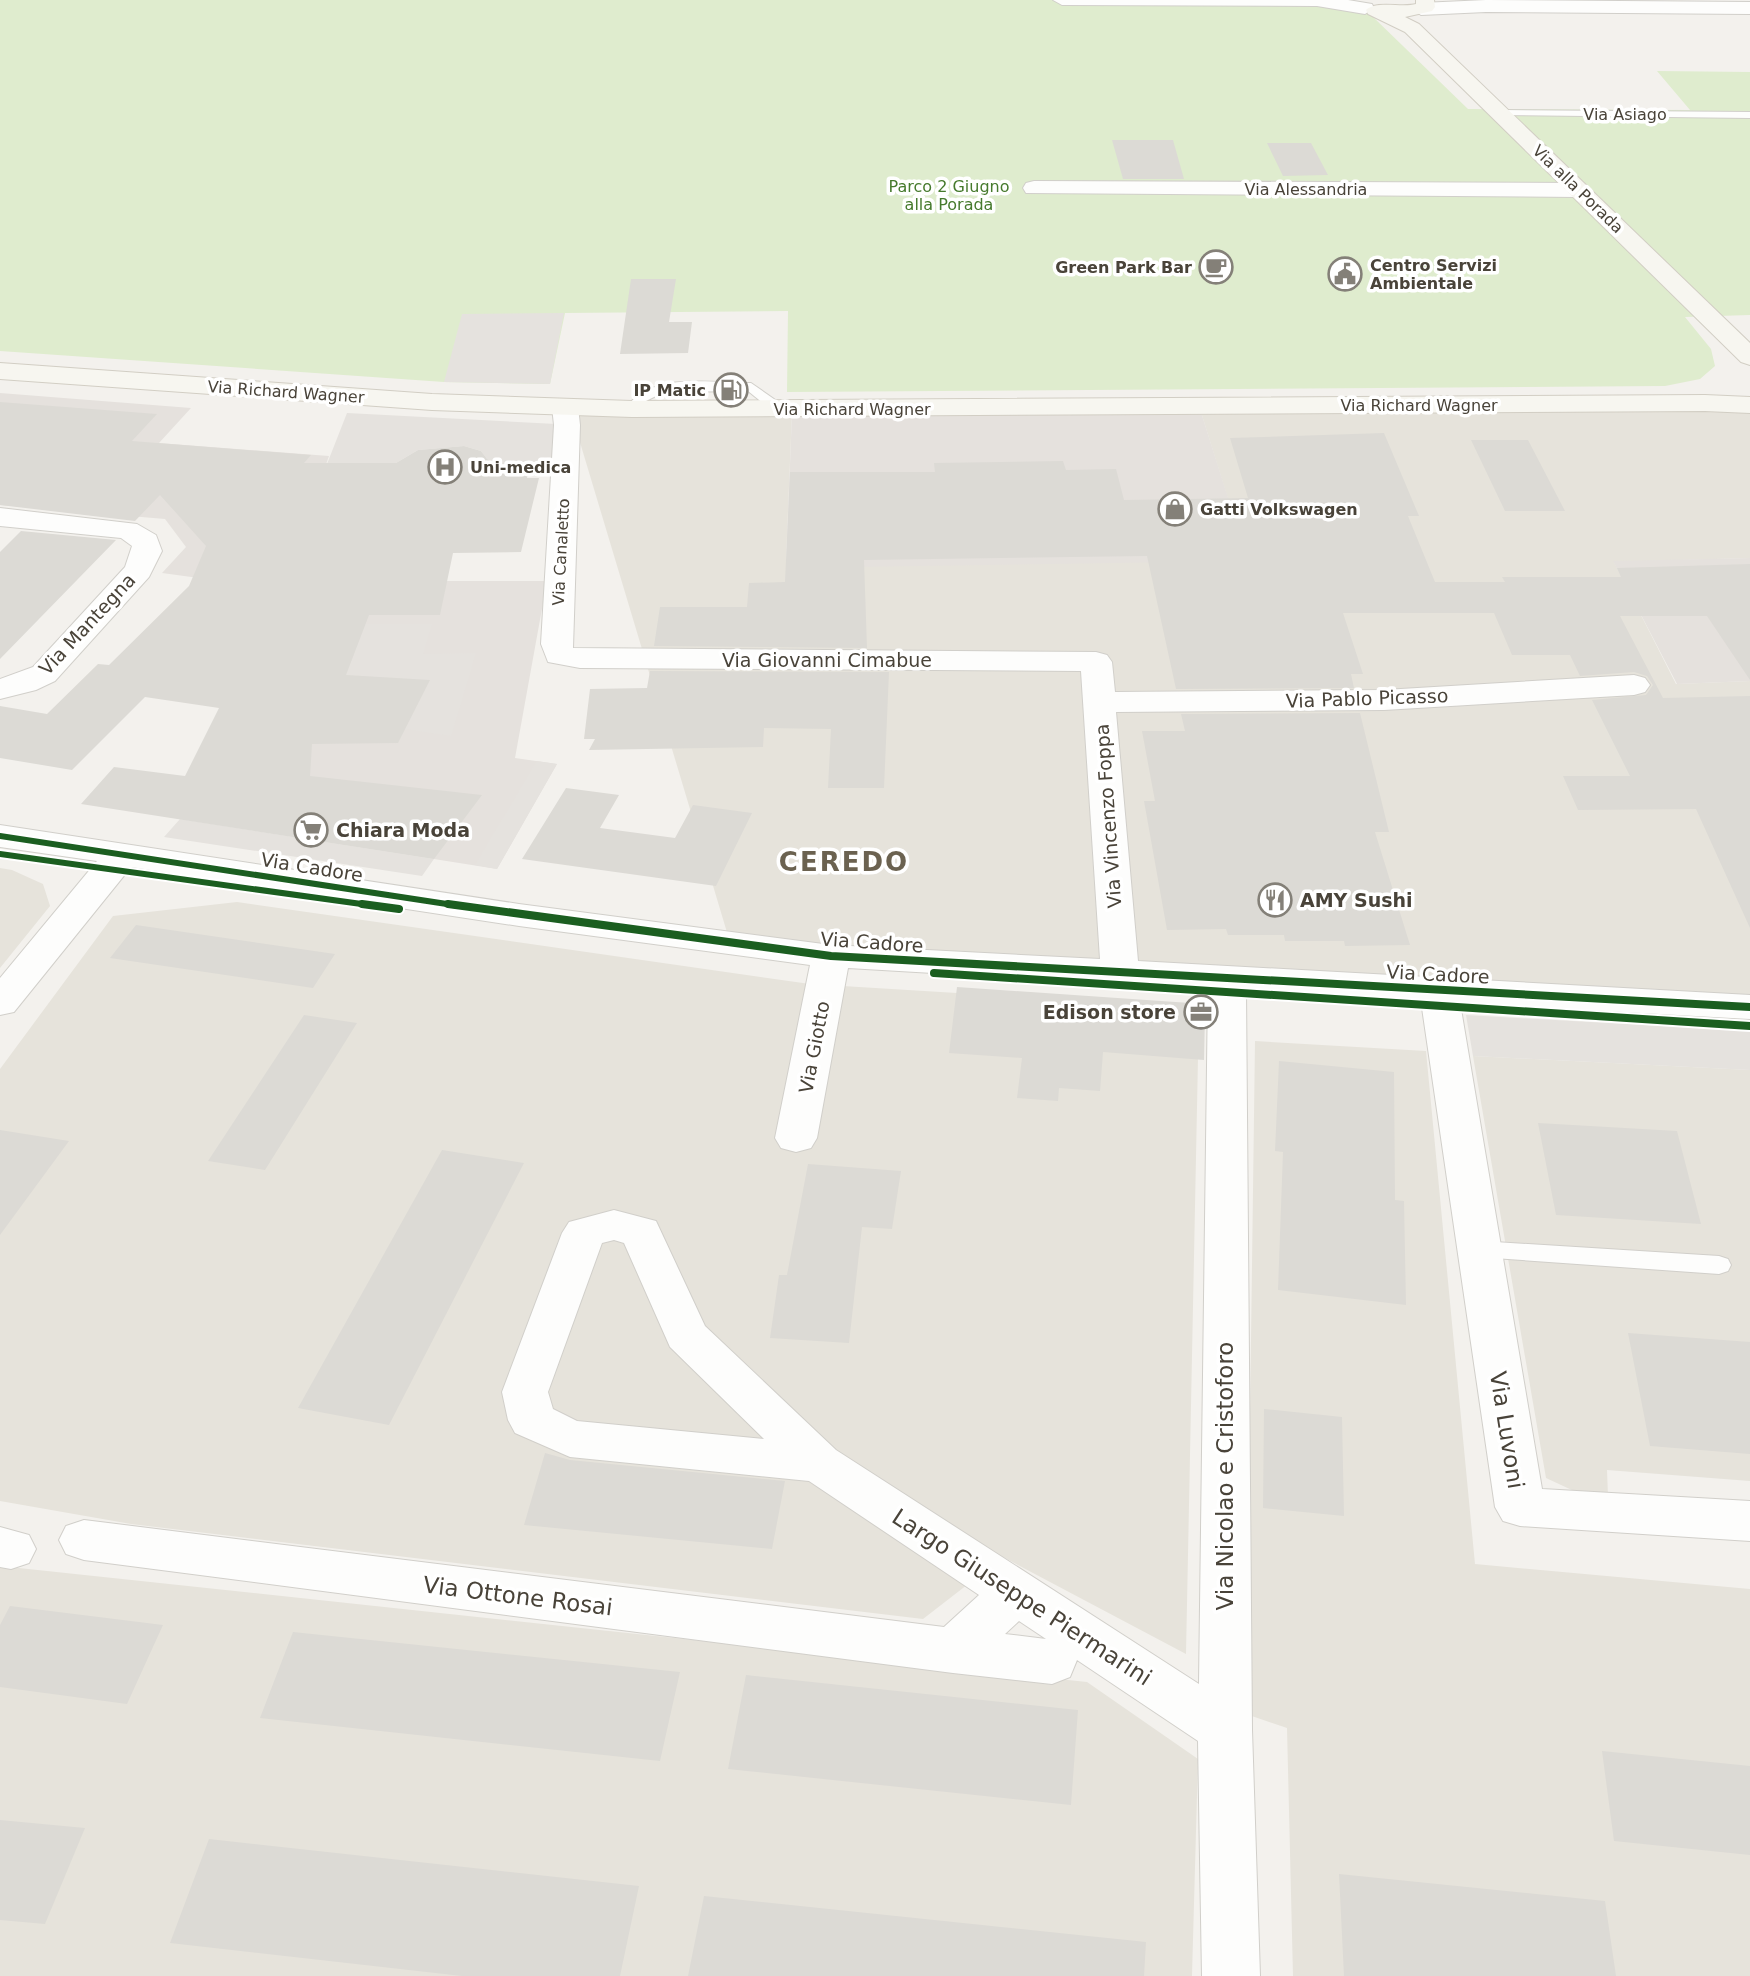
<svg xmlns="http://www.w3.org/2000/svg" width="1750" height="1976" font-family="'DejaVu Sans',sans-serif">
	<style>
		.residential { fill: #e6e3db }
		.industrial { fill: #e5e1dd }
		.green { fill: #dfecce }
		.parking { fill: #e5e2de }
		.building { fill: #dcdad5 }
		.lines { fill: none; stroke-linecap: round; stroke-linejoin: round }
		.lane-casing { stroke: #d1cfca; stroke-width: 2 }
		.street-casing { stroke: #d1cfca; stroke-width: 2 }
		.secondary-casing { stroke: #d2cec4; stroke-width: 2 }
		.lane { fill: #fdfdfc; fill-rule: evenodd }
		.street { fill: #fdfdfc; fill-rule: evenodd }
		.secondary { fill: #f7f6f0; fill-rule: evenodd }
		.cycleway-far1-casing { stroke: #fff; stroke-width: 10 }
		.cycleway-casing { stroke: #fff; stroke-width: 12 }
		.cycleway-far1 { stroke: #1b5e20; stroke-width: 6 }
		.cycleway { stroke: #1b5e20; stroke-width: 8 }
		.labels { text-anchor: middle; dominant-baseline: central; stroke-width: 7; stroke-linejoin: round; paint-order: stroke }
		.far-street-label { font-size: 16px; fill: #494339; stroke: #fff }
		.far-park-label { font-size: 16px; fill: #467a2d; stroke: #fff }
		.far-poi-label { font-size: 16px; font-weight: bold; fill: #494339; stroke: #fff; text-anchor: start }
		.street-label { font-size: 19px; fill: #494339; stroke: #fff }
		.poi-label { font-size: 19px; font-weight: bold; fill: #494339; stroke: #fff; text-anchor: start }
		.near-street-label { font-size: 23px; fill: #494339; stroke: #fff }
		.district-label { font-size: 26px; font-weight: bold; letter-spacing: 2px; fill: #6b6250; stroke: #fff }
	</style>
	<rect width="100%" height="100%" fill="#f3f1ed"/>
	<path class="residential" d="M1750 408V558L1614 562 1676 684 1750 681V1003L729 939 570 409 792 412 786 561 1247 560 1200 409Z
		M0 868 12 870 43 884 50 906 0 968Z
		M237 902 810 984 1199 1008 1186 1654 1003 1557 923 1619 131 1524 0 1501V1069L113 916Z
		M1255 1041 1426 1051 1475 1564 1750 1589V1976H1293L1287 1728 1246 1714Z
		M1473 1056 1750 1070V1481L1607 1470 1608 1496 1574 1491 1546 1478Z
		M0 1566 1087 1682 1198 1759 1192 1976H0Z"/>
	<path class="industrial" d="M0 393 191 408 159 443 329 456 284 581H547L515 758 557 764 497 869 150 814 212 749 279 589 162 573 186 547 165 519 0 505Z
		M1200 409 1248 561 786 568 792 412Z
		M1750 558V681L1677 684 1613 561Z"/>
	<path class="green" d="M0 0H1351L1371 15 1468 109 1690 110 1657 71 1750 72V315L1685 317 1711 349 1715 366 1700 379 1665 386 787 392 788 311 565 313 550 384 444 382 0 351Z"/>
	<path class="parking" d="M564 313 550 384 444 382 462 314Z
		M347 413 556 424 553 466 485 464 487 459 481 451 464 446 418 450 396 463 327 464Z
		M365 624H432L423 654 476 653 451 736 405 729 429 681 346 675Z
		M537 761 557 764 497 869 475 865Z
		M180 819 434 859 422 876 164 837Z
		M1466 1015 1750 1031V1070L1473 1056Z"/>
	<path class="building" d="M1112 140H1173L1184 179H1123Z
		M1267 143H1311L1328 175 1283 176Z
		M631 279H676L669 322H692L688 353 620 354Z
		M0 402 157 414 132 441 311 455 304 463H396L418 450 464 446 481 451 497 472H528L527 478H539L521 552 453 553 440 615H369L346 675 430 680 398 743 312 744 310 776 482 795 434 859 81 804 114 767 185 776 219 708 145 697 72 770 0 758V706L47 714 98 664 109 665 189 586 206 546 160 495 135 521 0 505Z
		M1384 433 1419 516H1408L1435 582H1505L1502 577H1621L1617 568 1750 564V680L1707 616H1620L1663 698 1750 696V928L1696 809 1578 810 1563 776H1630L1592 700 1646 695 1653 685 1647 676 1634 672 1580 676 1570 655H1512L1494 613H1343L1363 674H1351L1354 688 1176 689 1147 556 864 560 867 648 654 646 660 607H747L749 583 785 582 790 472H935L934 463 1063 461 1066 470 1116 469 1124 500 1248 498 1230 438Z
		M1471 440H1528L1565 511H1505Z
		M21 531 116 540 0 659V552Z
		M650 671 889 672 884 788H828L831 729 764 728 763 747 589 750 595 739H584L590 689 647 688Z
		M1360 713 1389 832H1375L1410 945 1345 946 1344 941H1285L1284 935H1228L1226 929 1167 930 1144 801H1155L1142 731H1185L1181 714Z
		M566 788 619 795 600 828 675 838 693 805 752 813 716 886 522 859Z
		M136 925 335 954 313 988 110 958Z
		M957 987 1190 1003 1205 1014 1204 1060 1103 1052 1100 1091 1059 1088 1058 1101 1017 1098 1022 1058 949 1053Z
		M304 1015 357 1023 265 1170 208 1161Z
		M1279 1061 1394 1072 1395 1200 1404 1201 1406 1305 1278 1290 1283 1152 1275 1151Z
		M1538 1123 1677 1131 1701 1224 1556 1215Z
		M0 1130 69 1141 0 1235Z
		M442 1150 524 1163 389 1425 298 1408Z
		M808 1164 901 1171 892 1229 862 1227 849 1343 770 1338 779 1275H787Z
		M1628 1333 1750 1342V1454L1650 1446Z
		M1264 1409 1342 1417 1344 1516 1263 1508Z
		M545 1453 570 1460 785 1481 772 1549 524 1525Z
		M10 1606 163 1625 127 1704 0 1687V1625Z
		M293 1632 680 1672 660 1761 260 1718Z
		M746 1675 1078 1710 1071 1805 728 1769Z
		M1602 1751 1750 1766V1855L1614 1841Z
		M0 1820 85 1828 45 1924 0 1920Z
		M209 1839 639 1886 620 1976H462L170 1943Z
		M1339 1874 1605 1901 1616 1976H1344Z
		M704 1896 1146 1942 1144 1976H688Z"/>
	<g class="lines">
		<defs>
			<path id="lane" d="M1499 110 1750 112V118L1495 115 1493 113Z
				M751 383 784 406 786 409 784 412H774L748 391 664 392 644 402 637 412H627L625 409C651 371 710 383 751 383Z
				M1479 1241 1719 1256 1728 1259 1731 1265 1728 1271 1719 1274 1479 1257 1471 1255 1467 1249 1471 1243Z"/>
			<path id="street" d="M1053 0H1348L1372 4 1374 8 1365 14 1317 6 1062 5Z
				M1486 0 1750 2V14L1486 12 1421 15 1412 9 1421 3Z
				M1034 181 1578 183 1586 185 1589 190 1586 195 1578 197 1026 193 1023 188 1026 183Z
				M565 399 574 401 578 407 580 425 573 648 1096 652 1107 655 1112 662 1115 692 1384 690 1634 675 1645 678 1650 685 1645 692 1634 695 1384 710 1116 712 1138 961 1750 995V1019L1460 1003 1542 1489 1750 1501V1541L1520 1526 1503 1521 1495 1507 1421 1001 1246 991 1252 1730 1260 1976H1202L1198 1741 1077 1660 1070 1677 1052 1684 953 1673 84 1560 66 1554 59 1540 66 1526 84 1520 944 1627 979 1595 809 1481 570 1457 515 1433 508 1420 502 1392 562 1233 569 1222 614 1210 656 1221 705 1326 836 1450 1199 1684 1208 989 848 968 817 1138 811 1148 796 1152 781 1148 775 1138 810 965 519 926 131 867 14 1012 0 1015V978L97 861 0 847V825L519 904 831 945 1100 959 1081 671 580 668 548 662 541 644 554 425 552 407 556 401ZM614 1240 624 1243 670 1347 764 1439 577 1421 553 1409 548 1392 602 1243ZM1019 1621 1046 1639 1005 1634Z
				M0 508 137 524 156 535 162 551 149 577 55 681 36 690 0 699V679L33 667 125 567 132 546 121 538 0 526Z
				M0 1527 29 1535 36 1549 29 1563 11 1569 0 1567Z"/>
			<path id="secondary" d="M1416 0H1434L1435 7 1432 11 1405 17 1419 24 1750 343V365L1741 362 1405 32 1368 14 1366 10C1376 0 1402 8 1416 4Z
				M0 363 432 394 632 401 1705 395 1750 397V413L1705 411 632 417 432 410 0 379Z"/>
		</defs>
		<use href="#lane" class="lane-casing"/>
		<use href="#street" class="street-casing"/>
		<use href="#secondary" class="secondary-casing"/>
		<use href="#lane" class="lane"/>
		<use href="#street" class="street"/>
		<use href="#secondary" class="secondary"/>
		<defs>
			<path id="cycleway-far1" d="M0 836 460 906
				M0 854 376 906"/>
			<path id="cycleway" d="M362 904 399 909
				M448 904 831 956 1750 1007
				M934 973 1750 1026"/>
		</defs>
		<use href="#cycleway-far1" class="cycleway-far1-casing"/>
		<use href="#cycleway" class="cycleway-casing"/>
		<use href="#cycleway-far1" class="cycleway-far1"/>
		<use href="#cycleway" class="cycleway"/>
	</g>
	<defs>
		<symbol id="cafe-ring" viewBox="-11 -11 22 22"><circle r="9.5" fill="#fff" stroke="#848078" stroke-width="1.5"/><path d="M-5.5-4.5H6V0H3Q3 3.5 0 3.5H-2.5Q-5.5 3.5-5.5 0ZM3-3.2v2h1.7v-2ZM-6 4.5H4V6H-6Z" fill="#848078"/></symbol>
		<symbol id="civic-ring" viewBox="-11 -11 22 22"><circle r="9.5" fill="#fff" stroke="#848078" stroke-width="1.5"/><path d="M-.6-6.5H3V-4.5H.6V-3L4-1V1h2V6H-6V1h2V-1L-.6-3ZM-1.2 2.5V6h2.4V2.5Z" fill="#848078"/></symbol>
		<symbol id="fuel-ring" viewBox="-11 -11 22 22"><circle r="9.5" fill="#fff" stroke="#848078" stroke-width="1.5"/><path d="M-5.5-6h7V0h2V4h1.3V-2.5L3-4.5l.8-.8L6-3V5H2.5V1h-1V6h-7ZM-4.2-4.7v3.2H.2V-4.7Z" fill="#848078"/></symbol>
		<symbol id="hospital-ring" viewBox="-11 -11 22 22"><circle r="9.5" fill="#fff" stroke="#848078" stroke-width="1.5"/><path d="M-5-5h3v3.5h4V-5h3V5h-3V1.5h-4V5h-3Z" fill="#848078"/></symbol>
		<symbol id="shop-ring" viewBox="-11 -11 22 22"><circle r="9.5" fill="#fff" stroke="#848078" stroke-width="1.5"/><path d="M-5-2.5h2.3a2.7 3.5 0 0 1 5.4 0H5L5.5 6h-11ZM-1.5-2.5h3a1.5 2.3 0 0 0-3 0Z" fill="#848078"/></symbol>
		<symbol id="supermarket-ring" viewBox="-11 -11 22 22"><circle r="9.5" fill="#fff" stroke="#848078" stroke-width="1.5"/><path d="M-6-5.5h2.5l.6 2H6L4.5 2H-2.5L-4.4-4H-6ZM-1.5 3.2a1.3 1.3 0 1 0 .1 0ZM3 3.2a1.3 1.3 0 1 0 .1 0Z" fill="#848078"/></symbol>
		<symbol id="restaurant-ring" viewBox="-11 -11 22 22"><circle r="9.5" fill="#fff" stroke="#848078" stroke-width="1.5"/><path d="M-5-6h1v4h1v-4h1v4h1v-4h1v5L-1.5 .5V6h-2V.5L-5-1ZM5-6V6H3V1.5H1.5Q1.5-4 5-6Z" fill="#848078"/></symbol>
		<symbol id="office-ring" viewBox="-11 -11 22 22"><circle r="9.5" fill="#fff" stroke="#848078" stroke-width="1.5"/><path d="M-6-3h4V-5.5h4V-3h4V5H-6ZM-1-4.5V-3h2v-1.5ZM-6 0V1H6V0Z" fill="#848078"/></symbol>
	</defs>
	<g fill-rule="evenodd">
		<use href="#cafe-ring" x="1197" y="248" width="38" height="38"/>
		<use href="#civic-ring" x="1326" y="255" width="38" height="38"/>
		<use href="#fuel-ring" x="712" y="371" width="38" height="38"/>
		<use href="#hospital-ring" x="426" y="448" width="38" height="38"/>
		<use href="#shop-ring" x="1156" y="490" width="38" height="38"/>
		<use href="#supermarket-ring" x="292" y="811" width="38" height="38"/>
		<use href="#restaurant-ring" x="1256" y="881" width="38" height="38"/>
		<use href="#office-ring" x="1182" y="993" width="38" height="38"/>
	</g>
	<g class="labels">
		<g class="far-street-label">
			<text x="1625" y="114">Via Asiago</text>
			<text x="1306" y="189">Via Alessandria</text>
			<text transform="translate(1578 189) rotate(44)">Via alla Porada</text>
			<text transform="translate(286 392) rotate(4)">Via Richard Wagner</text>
			<text x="1419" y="405">Via Richard Wagner</text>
			<text x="852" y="409">Via Richard Wagner</text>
			<text transform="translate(561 552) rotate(-87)">Via Canaletto</text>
		</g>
		<g class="far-park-label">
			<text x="949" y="186">Parco 2 Giugno<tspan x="949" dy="18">alla Porada</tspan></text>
		</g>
		<g class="far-poi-label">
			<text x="1370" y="265">Centro Servizi<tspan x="1370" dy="18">Ambientale</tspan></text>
			<text x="1192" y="267" text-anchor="end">Green Park Bar</text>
			<text x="706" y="390" text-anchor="end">IP Matic</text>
			<text x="470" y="467">Uni-medica</text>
			<text x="1200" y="509">Gatti Volkswagen</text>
		</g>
		<g class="street-label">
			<text transform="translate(87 624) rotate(-47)">Via Mantegna</text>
			<text x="827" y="660">Via Giovanni Cimabue</text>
			<text transform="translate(1367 698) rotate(-2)">Via Pablo Picasso</text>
			<text transform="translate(1108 816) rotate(-94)">Via Vincenzo Foppa</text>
			<text transform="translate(312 867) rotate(9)">Via Cadore</text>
			<text transform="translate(872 942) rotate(4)">Via Cadore</text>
			<text transform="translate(1438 974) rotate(3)">Via Cadore</text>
			<text transform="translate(814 1047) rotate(-79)">Via Giotto</text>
		</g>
		<g class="poi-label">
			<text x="336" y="830">Chiara Moda</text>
			<text x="1300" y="900">AMY Sushi</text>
			<text x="1176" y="1012" text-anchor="end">Edison store</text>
		</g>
		<g class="near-street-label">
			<text transform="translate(1507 1430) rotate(81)">Via Luvoni</text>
			<text transform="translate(1225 1476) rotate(-90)">Via Nicolao e Cristoforo</text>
			<text transform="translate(518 1596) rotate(7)">Via Ottone Rosai</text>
			<text transform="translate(1022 1597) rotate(33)">Largo Giuseppe Piermarini</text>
		</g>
		<g class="district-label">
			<text x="844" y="862">CEREDO</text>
		</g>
	</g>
</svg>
